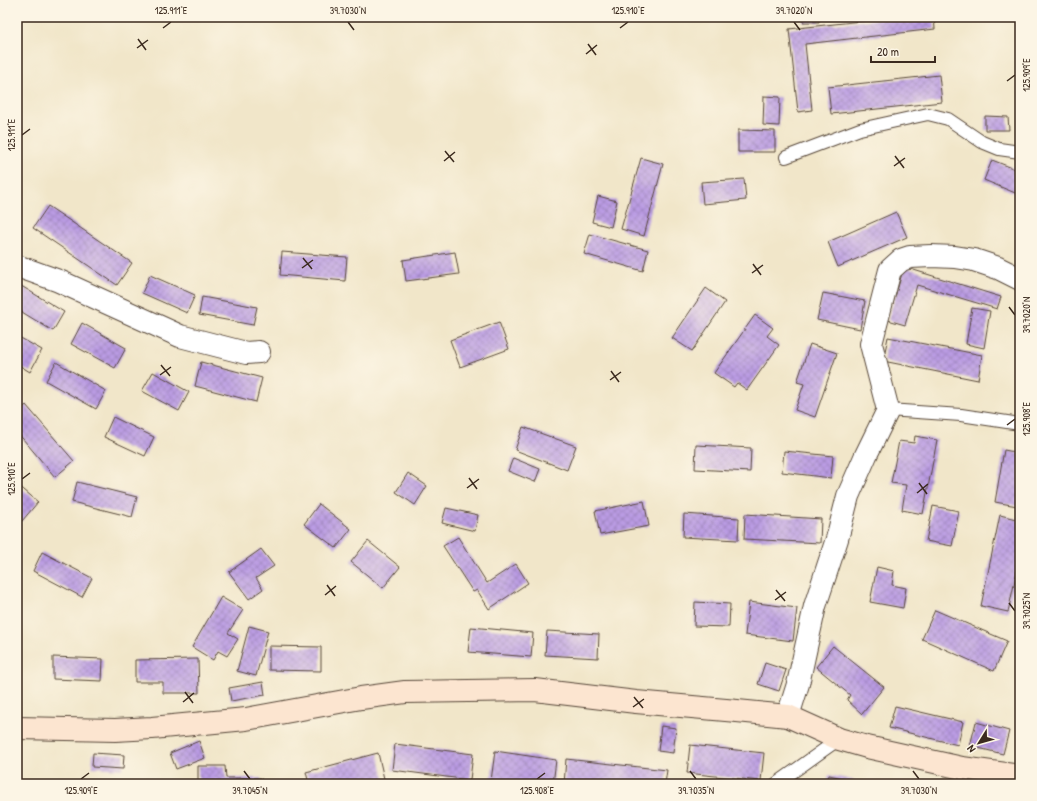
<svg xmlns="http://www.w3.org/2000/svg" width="1037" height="801" font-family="'Patrick Hand',sans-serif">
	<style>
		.building { fill: url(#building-cross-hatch) }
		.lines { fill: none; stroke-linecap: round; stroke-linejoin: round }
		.lane-casing { stroke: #564638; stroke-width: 14 }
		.street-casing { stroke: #564638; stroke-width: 24 }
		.secondary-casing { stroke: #564638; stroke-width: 24 }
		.lane { stroke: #fff; stroke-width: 12 }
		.street { stroke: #fff; stroke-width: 22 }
		.secondary { stroke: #fce5d0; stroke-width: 22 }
		.ticks { fill: none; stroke: #3b2a1e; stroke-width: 1.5 }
		.neatline { fill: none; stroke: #3b2a1e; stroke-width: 1.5 }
		.ticks-label { font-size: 10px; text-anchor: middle; fill: #3b2a1e }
	</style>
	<defs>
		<pattern id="building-cross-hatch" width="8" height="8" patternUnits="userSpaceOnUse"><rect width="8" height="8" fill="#ba9be3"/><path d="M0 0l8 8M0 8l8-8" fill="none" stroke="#987fb7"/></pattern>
	</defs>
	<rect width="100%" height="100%" fill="#fcf5e5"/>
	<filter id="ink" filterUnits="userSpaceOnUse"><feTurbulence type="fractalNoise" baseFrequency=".025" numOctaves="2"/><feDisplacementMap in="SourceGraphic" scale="8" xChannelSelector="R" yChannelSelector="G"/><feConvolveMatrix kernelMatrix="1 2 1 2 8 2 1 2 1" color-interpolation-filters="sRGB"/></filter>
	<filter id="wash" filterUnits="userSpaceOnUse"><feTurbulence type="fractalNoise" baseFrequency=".012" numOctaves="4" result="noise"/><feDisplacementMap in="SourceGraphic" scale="16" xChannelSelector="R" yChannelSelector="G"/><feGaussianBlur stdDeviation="0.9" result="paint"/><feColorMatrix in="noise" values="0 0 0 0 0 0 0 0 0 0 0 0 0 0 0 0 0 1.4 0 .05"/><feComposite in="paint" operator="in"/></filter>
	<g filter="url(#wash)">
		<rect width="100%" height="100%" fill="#f1e6c9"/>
		<g id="blocks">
			<path class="building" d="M803 17H819V22H803Z
				M898 17H934L935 29 805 44 812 110 798 112 789 29Z
				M939 75 942 102 831 114 828 87Z
				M764 96 780 97 779 126 763 125Z
				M985 116 1008 117 1009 130H985Z
				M738 130 775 131V152H738Z
				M641 158 663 164 644 236 621 229Z
				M992 160 1020 171V195L984 180Z
				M744 179 746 200 703 204 701 182Z
				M598 196 617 201 611 227 592 222Z
				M48 206 132 263 117 285 33 228Z
				M896 212 907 237 838 267 828 242Z
				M590 234 648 250 643 271 584 254Z
				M282 252 347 257 345 281 280 275Z
				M455 252 459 274 406 281 403 260Z
				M904 267 1001 297 997 309 917 285 905 325 888 320Z
				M150 275 195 295 187 313 142 293Z
				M18 284 64 312 53 331 17 309Z
				M706 288 725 302 692 351 672 338Z
				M823 293 865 301 860 329 817 320Z
				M202 297 257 307 253 325 199 315Z
				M972 308 990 311 984 348 966 344Z
				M755 315 773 328 767 336 779 345 747 390 737 383 734 387 714 373Z
				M499 322 509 349 460 367 450 340Z
				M82 323 126 348 115 368 71 344Z
				M17 336 42 350 30 372 17 364Z
				M888 337 982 355 978 380 883 361Z
				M810 344 837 353 815 417 795 410 804 384 797 382Z
				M56 362 106 391 96 409 46 381Z
				M201 362 262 378 256 402 195 386Z
				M153 372 189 392 179 411 142 391Z
				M26 405 74 461 55 477 17 432V413Z
				M113 417 154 437 145 456 104 437Z
				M523 427 576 446 567 470 515 450Z
				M915 436 937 440 923 514 902 510 906 485 891 483 899 441 914 443Z
				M696 445 751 448 750 472 695 469Z
				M1004 450 1020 453V498L1018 497 1017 506 995 502Z
				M784 451 833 456 831 478 782 472Z
				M513 458 540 469 535 482 508 471Z
				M408 473 427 486 415 505 396 492Z
				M77 482 137 497 132 517 72 502Z
				M17 484 38 502 22 521 17 517Z
				M644 501 649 526 600 535 595 511Z
				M319 504 351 529 336 548 304 524Z
				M933 506 959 511 952 546 926 541Z
				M446 508 478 515 475 531 442 523Z
				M684 514 739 518 738 540 683 537Z
				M745 514 821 519 820 543 744 539Z
				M1000 515 1020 520V557L1008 612 981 606Z
				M458 537 487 583 516 564 528 583 489 609 477 590 473 592 471 589 443 546Z
				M368 541 400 567 383 588 351 562Z
				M261 549 274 566 256 578 263 589 249 599 229 572Z
				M42 552 92 578 82 597 33 571Z
				M877 567 894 571 892 585 906 588 903 608 870 602Z
				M1019 596H1020V615L1016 614Z
				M221 597 243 610 228 633 238 639 227 656 218 651 213 660 192 647Z
				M695 602 730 604 729 627 694 626Z
				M749 602 797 608 793 641 745 635Z
				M935 610 1007 641 994 671 922 639Z
				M249 626 268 631 256 676 237 671Z
				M471 627 533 633 531 657 468 652Z
				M547 631 599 634 598 658 545 655Z
				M269 646 321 647V671L269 670Z
				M833 646 884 687 862 714 847 700 850 695 816 667Z
				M53 657 103 659 102 681 53 679Z
				M198 659 199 693H163V682H135V660Z
				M765 663 786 670 779 691 758 684Z
				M263 682 265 695 231 701 229 688Z
				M895 706 963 722 958 745 889 728Z
				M976 722 1009 731 1003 754 970 746Z
				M661 726 676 728 673 753 658 751Z
				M199 741 205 758 176 769 170 753Z
				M395 744 473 754 470 780 392 770Z
				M690 745 764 753 761 781 687 773Z
				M495 751 556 760 553 784H511L491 781Z
				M93 753 124 755 123 769 92 767Z
				M378 753 385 783 309 784 306 772Z
				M566 759 667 770 665 784H564Z
				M198 766H225L226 778H261V784H180V782H198Z
				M829 775 866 783V784H827Z"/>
		</g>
	</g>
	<g filter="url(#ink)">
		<use href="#blocks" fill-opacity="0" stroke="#564638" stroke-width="1"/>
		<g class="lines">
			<defs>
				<path id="lane" d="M786 157 860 129 928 114 948 119 982 142 999 149 1020 152
					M888 410 961 415 1020 424
					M776 784 839 739"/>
				<path id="street" d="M17 266 59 281 180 336 246 353 259 352
					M788 716 798 684 815 606 837 539 848 496 866 455 888 410 871 344 890 270 901 260 910 257 931 256 955 257 974 260 998 268 1020 279"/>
				<path id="secondary" d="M17 728 115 730 152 728 246 719 361 698 405 692 535 690 636 702 737 711 788 716 839 739 867 747 962 768 1020 776"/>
			</defs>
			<use href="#lane" class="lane-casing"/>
			<use href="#street" class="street-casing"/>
			<use href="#secondary" class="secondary-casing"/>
			<use href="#lane" class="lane"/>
			<use href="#street" class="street"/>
			<use href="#secondary" class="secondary"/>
		</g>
	</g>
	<path class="ticks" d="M348 22 354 30M794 22 800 30M163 28 171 22M620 28 628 22M138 39 146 50M588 44 596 55M137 48 148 40M586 54 597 45M1007 81 1015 75M22 135 30 129M445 151 454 162M895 156 904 168M444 161 455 152M894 166 905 158M303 258 312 269M753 264 761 275M302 268 313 260M752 273 763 265M1009 307 1015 315M161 365 170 376M611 371 619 382M160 375 171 367M610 380 621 372M1007 425 1015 419M469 478 477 489M22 479 30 473M919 483 927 494M467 488 479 479M917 493 928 484M327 585 335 596M776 590 785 601M325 595 336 586M775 600 786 592M1009 603 1015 611M185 692 193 703M634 697 643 708M183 702 194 693M633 707 644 699M244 771 250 779M690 771 696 779M913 771 919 779M81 779 89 773M537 779 545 773"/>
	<rect width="1037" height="801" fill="none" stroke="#fcf5e5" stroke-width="44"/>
	<g transform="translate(979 743) rotate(233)" stroke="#fcf5e5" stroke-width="3" paint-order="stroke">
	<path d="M0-3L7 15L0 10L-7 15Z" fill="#3b2a1e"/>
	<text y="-6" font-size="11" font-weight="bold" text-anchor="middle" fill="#3b2a1e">N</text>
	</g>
	<path d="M871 56v6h64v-6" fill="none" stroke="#3b2a1e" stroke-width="2"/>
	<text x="877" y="56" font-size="12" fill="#3b2a1e" stroke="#fcf5e5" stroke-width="3" paint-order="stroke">20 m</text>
	<rect x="22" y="22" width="993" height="757" class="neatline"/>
	<g class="ticks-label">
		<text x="171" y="14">125.911°E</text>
		<text x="348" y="14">39.7030°N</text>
		<text x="628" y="14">125.910°E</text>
		<text x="794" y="14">39.7020°N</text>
		<text transform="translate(1026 75) rotate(-90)" y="4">125.909°E</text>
		<text transform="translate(11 135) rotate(-90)" y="4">125.911°E</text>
		<text transform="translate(1026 315) rotate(-90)" y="4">39.7020°N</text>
		<text transform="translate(1026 419) rotate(-90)" y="4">125.908°E</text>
		<text transform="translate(11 479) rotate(-90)" y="4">125.910°E</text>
		<text transform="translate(1026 611) rotate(-90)" y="4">39.7025°N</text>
		<text x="81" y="794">125.909°E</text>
		<text x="250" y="794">39.7045°N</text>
		<text x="537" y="794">125.908°E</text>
		<text x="696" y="794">39.7035°N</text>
		<text x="919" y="794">39.7030°N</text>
	</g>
</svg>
